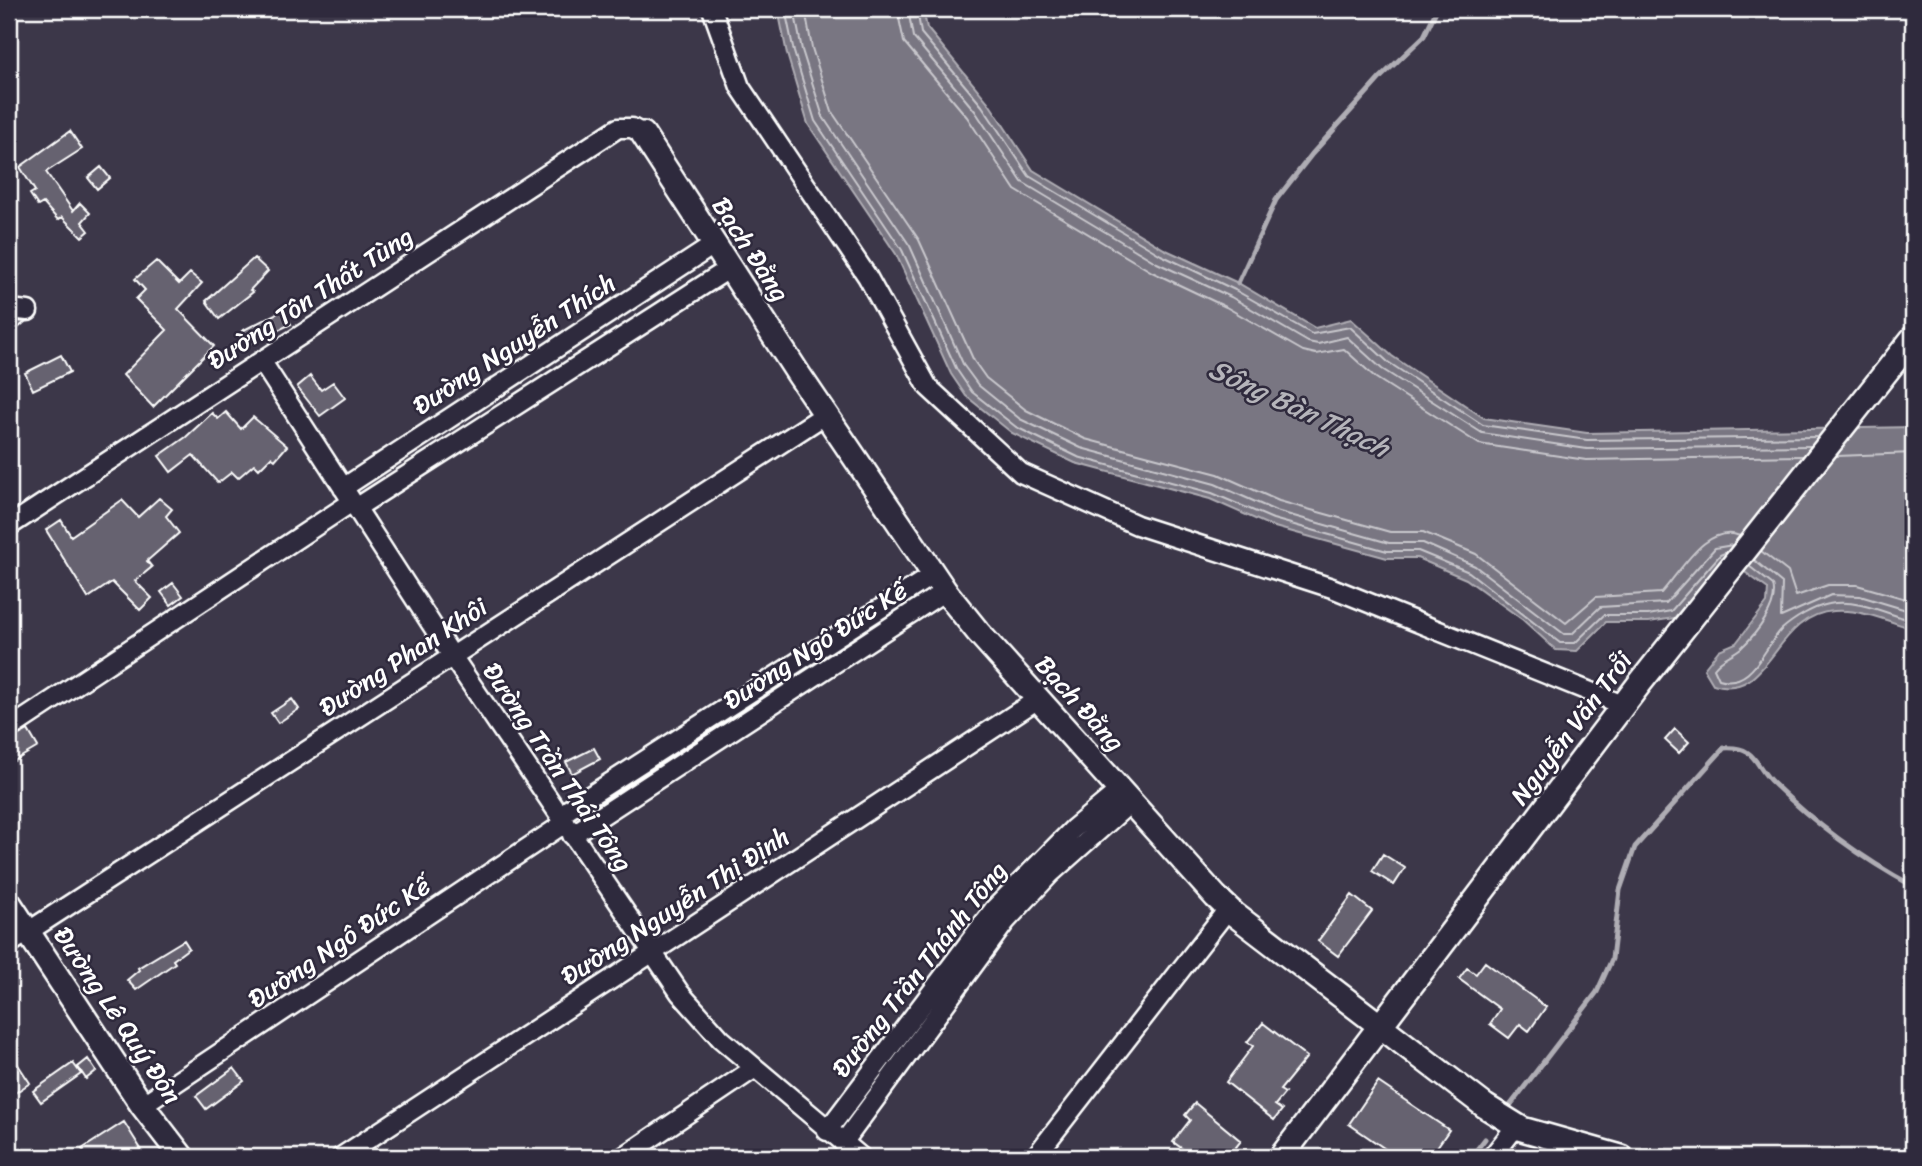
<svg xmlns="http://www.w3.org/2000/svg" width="1922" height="1166" font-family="Sriracha,sans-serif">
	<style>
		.water { fill: #797682; stroke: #afadb4; stroke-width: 2 }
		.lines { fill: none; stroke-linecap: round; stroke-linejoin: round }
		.shore { stroke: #c9c8cd; stroke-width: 2 }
		.stream { stroke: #afadb4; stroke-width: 5 }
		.building { fill: #666270; stroke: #fff; stroke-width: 2 }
		.minor-casing { stroke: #fff; stroke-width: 23 }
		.tertiary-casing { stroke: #fff; stroke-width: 28 }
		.minor { stroke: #2f2a3d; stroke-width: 18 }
		.tertiary { stroke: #2f2a3d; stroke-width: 23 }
		.labels { text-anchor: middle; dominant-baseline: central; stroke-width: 5; stroke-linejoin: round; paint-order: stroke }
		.street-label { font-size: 26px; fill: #fff; stroke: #2f2a3d }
		.water-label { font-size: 28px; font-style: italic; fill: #b5b4ba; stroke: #2f2a3d }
	</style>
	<rect width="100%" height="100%" fill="#3c3749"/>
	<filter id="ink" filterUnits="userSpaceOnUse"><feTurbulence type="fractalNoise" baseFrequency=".0143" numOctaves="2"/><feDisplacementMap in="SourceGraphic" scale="14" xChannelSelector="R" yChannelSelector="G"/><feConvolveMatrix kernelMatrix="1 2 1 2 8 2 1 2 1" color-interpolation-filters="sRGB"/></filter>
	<g filter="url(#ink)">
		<path class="water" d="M778 9H923L927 28 988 102 1033 170 1164 249 1238 283 1315 328 1351 319 1392 356 1484 418 1587 433 1913 427V629C1888 621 1861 609 1834 611 1773 615 1771 702 1713 684L1704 669 1719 650 1736 643 1767 603 1768 589 1727 559 1674 618 1649 622H1606L1577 651 1556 650 1523 620 1466 579 1417 558H1387L1271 526 1210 499 1075 463 1012 433 966 396 951 374 896 254 808 124 787 54Z"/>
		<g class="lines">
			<path class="shore" d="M785 9 794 52 815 121 902 250 957 370 972 392 1016 427 1078 457 1212 493 1273 519 1387 551H1418L1469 572 1560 643H1575L1604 615H1648L1671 611 1720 555 1727 552
				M794 9 802 50 823 117 910 246 964 366 978 385 1020 419 1081 448 1215 484 1276 511 1389 543H1423L1475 566 1564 634H1572L1600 607 1666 603 1715 548 1733 545
				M805 9 812 48 832 112 919 240 974 361 986 378 1026 410 1085 439 1218 474 1279 501 1390 532H1423L1476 554 1566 623 1596 597 1661 593C1680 573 1706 522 1740 536
				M897 9 904 42 967 117 1015 190 1152 272 1226 307 1303 351 1316 354 1344 349 1376 378 1479 444 1586 460 1803 456
				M908 9 913 37 975 111 1022 182 1157 263 1231 297 1308 342 1318 344 1347 337 1382 369 1482 433 1587 449 1811 446
				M917 9 921 33 982 106 1029 176 1161 255 1235 290 1312 334 1350 327 1388 362 1483 425 1587 440 1818 437
				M1837 456 1913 453
				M1761 551 1788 572 1796 596 1828 585H1857L1913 601
				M1754 560 1782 583 1781 617 1831 595 1860 596 1913 612
				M1749 566 1773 585C1779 606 1756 634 1741 648 1731 656 1722 657 1714 668L1719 679C1752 689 1763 649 1781 630 1793 619 1813 607 1829 604 1856 598 1888 614 1913 621"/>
			<path class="stream" d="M1238 283 1276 200 1312 154 1381 77 1424 36 1437 9
				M1509 1107 1597 992 1612 959 1620 890 1635 847 1724 748C1757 746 1754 765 1773 783 1814 823 1863 859 1913 886
				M1471 1157 1485 1139"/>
		</g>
		<path class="building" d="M70 131 82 149 46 172 73 211 80 203 90 213 82 222 89 231 82 237 62 217 58 220 43 203 38 206 30 194 35 191 20 167Z
			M101 167 110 178 97 189 88 178Z
			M254 258 268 271 250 290 253 292 219 319 206 301Z
			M156 261 179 284 190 273 202 283 178 309 214 346 153 407 123 375 167 330 136 299 145 290 135 279Z
			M283 310 291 324 249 344 242 331Z
			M9 320 25 322 9 336Z
			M61 355 70 372 33 390 25 373Z
			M310 376 321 390 333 382 345 398 320 416 297 387Z
			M226 412 241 429 253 417 287 446 275 460 271 457 259 469 254 464 238 478 232 472 218 483 193 455 171 472 159 456 186 437 212 413 218 419Z
			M159 498 172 509 166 516 179 533 147 561 152 567 135 581 152 598 140 610 112 582 88 598 46 530 61 520 71 536 122 500 138 517Z
			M173 583 183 596 171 605 161 592Z
			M292 699 299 709 278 723 271 713Z
			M1675 729 1689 742 1679 753 1665 740Z
			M28 730 38 747 9 764V740Z
			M594 748 600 759 572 774 566 762Z
			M1383 854 1405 868 1394 885 1372 871Z
			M1352 895 1372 911 1338 956 1318 941Z
			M184 940 189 948 173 960 175 963 136 990 127 980 139 970 138 968Z
			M1485 962 1546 1007 1529 1031 1520 1024 1509 1038 1490 1024 1500 1009 1459 979 1467 968 1476 974Z
			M1263 1023 1307 1057 1280 1090 1285 1093 1275 1105 1282 1110 1274 1120 1226 1082 1253 1046 1247 1042Z
			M9 1051 30 1083 9 1097Z
			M88 1059 96 1071 86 1079 78 1067Z
			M73 1063 81 1074 41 1102 33 1091Z
			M234 1068 244 1081 206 1109 196 1096Z
			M1378 1082 1449 1130 1430 1157H1397L1349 1124Z
			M1195 1103 1241 1141 1228 1157H1194L1173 1142 1190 1120 1185 1115Z
			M124 1122 146 1157H87L82 1149Z"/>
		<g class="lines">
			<defs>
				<path id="minor" d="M712 9 740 87 867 276 928 387 1021 473 1137 525 1332 588 1623 705
					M9 309 28 311
					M262 362 452 656 680 993 721 1039 861 1157
					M343 488 715 244
					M356 508 730 268
					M9 526 618 128H632L643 134
					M9 729 352 502
					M560 815 934 574
					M572 835 945 591
					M9 944 826 414
					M142 1105 565 823
					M827 1131 995 908 1073 829 1121 789
					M843 1143 1006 921 1050 874 1132 801
					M341 1157 1038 699
					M623 1157 755 1068
					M1035 1157 1228 909
					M1492 1157 1517 1125"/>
				<path id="tertiary" d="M643 134 799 375 945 591 978 632 1216 897 1234 914 1485 1106 1522 1129 1621 1157
					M9 903 142 1105 182 1157
					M1281 1157 1640 683 1913 338"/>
			</defs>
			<use href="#minor" class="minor-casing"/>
			<use href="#tertiary" class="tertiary-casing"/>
			<use href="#minor" class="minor"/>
			<use href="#tertiary" class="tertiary"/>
		</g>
	</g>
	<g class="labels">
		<g class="street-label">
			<text transform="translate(751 249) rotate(57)">Bạch Đằng</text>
			<text transform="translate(310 298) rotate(-33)">Đường Tôn Thất Tùng</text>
			<text transform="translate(514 344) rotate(-33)">Đường Nguyễn Thích</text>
			<text transform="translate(815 645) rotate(-33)">Đường Ngô Đức Kế</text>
			<text transform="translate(403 657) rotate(-33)">Đường Phan Khôi</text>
			<text transform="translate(1080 703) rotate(48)">Bạch Đằng</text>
			<text transform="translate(1571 728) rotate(-53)">Nguyễn Văn Trỗi</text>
			<text transform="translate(558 767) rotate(56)">Đường Trần Thái Tông</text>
			<text transform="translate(675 906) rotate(-33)">Đường Nguyễn Thị Định</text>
			<text transform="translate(339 942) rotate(-34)">Đường Ngô Đức Kế</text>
			<text transform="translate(919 969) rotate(-52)">Đường Trần Thánh Tông</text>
			<text transform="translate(118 1015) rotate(56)">Đường Lê Quý Đôn</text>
		</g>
		<g class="water-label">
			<text transform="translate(1299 408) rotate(25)">Sông Bàn Thạch</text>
		</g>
	</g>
	<rect width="1922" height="1166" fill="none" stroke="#2f2a3d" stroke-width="35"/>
	<rect x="18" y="18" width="1887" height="1131" fill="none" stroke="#fff" stroke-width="2.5" filter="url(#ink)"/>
</svg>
